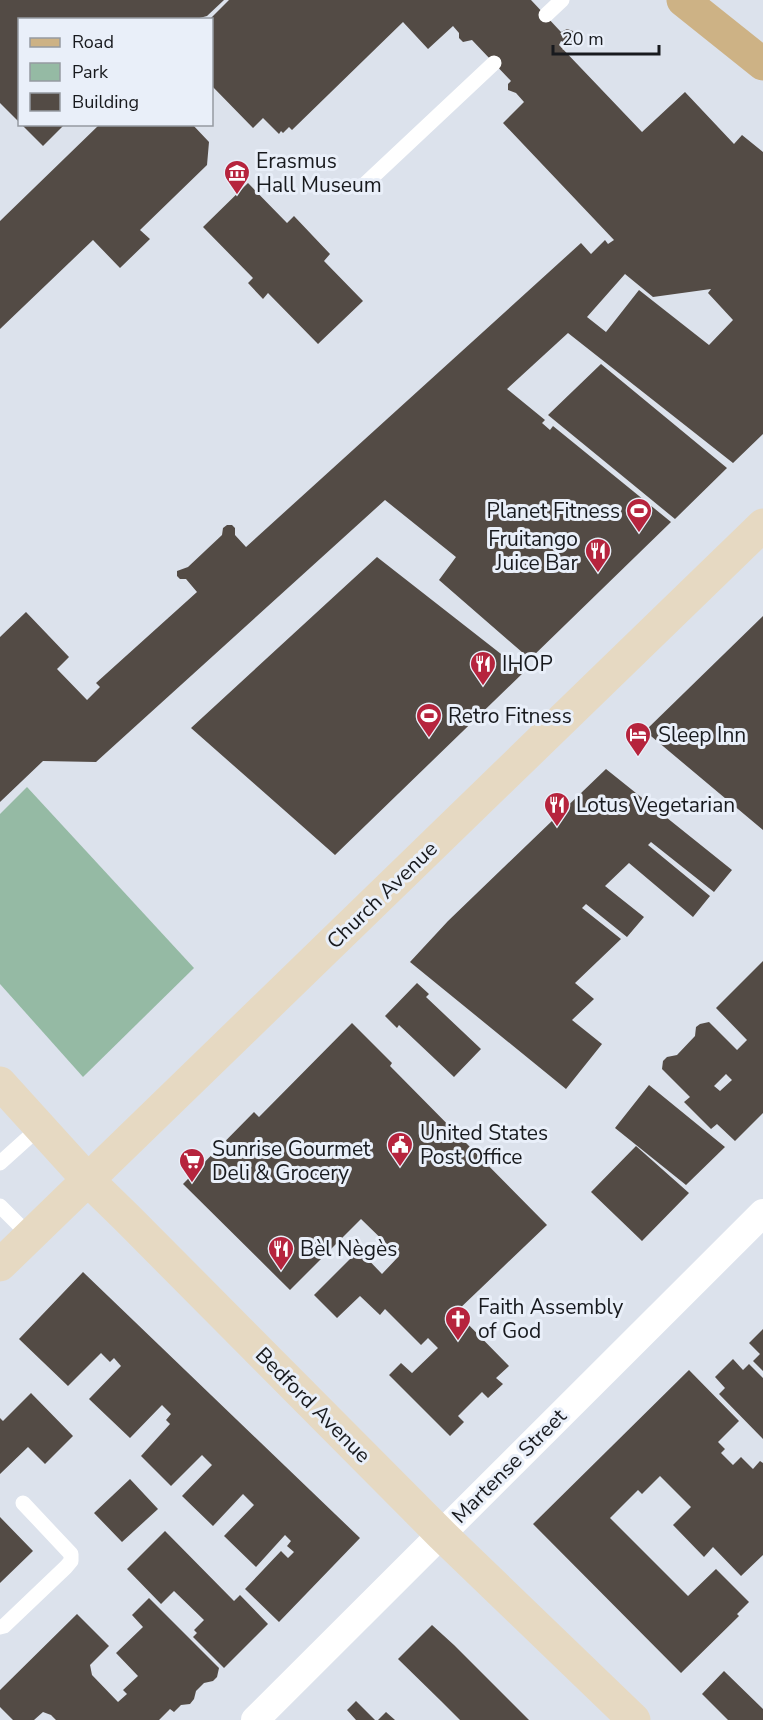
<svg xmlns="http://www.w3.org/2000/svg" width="763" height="1720" font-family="'Nunito Sans',sans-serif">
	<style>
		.green { fill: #95baa4 }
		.building { fill: #534b45; fill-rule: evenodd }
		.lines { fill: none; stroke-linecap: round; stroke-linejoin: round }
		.lane { stroke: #fff; stroke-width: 15 }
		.street { stroke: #fff; stroke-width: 28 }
		.secondary { stroke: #e6d9c2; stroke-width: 33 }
		.primary { stroke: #cdb285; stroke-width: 33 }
		.labels { text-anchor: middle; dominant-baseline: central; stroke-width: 6; stroke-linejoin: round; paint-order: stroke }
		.poi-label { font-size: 21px; fill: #181a1e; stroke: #e9eff9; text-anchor: start }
		.street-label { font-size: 21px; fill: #181a1e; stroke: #e9eff9 }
	</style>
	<rect width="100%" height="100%" fill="#dce2ec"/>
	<path class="green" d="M27 787 194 968 83 1077 0 984V814Z"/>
	<path class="building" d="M0 0H224L207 16 192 20H20V123L0 103Z
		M229 0H531L561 32 567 29 573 31 575 37 573 43 567 44 561 41 559 45 642 132 685 92 734 144 742 135 763 152V434L733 463 568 333 507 389 545 420 542 423 550 430 553 426 671 522 530 659 439 580 456 557 385 500 96 762 43 761 0 802V637L26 612 69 657 57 669 87 700 100 687 96 683 197 592 186 579H180L177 576V571L188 567 222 535 223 528 227 525H232L235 528V535L246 547 581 243 591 254 605 240 608 244 614 240 503 123 524 102 516 93 508 90V84L511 81 472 40 463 42 459 38V33L453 26 428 49 403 22 292 130 289 127 283 133 281 131 279 134 263 118 253 128 212 86V20H209ZM625 274 653 297 711 289 708 293 733 320 709 345 639 290 606 332 587 317Z
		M21 124H65L43 146Z
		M100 124H192L209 142 207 165 140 230 150 239 120 268 93 240 0 329V221Z
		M248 183 287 223 294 216 330 254 324 261 363 301 318 344 268 293 263 299 248 283 253 278 203 227Z
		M601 364 727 468 675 519 548 415Z
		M377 557 524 672 335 855 191 728Z
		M763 616V830L645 731Z
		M606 769 732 870 714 892 651 842 648 845 710 896 693 917 629 863 605 886 644 917 627 937 586 904 582 908 621 939 575 983 594 999 572 1020 602 1044 566 1089 410 962 448 921Z
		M763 961V1113L735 1141 717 1124 711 1129 684 1102 690 1097 662 1069 663 1061 667 1057 677 1055 695 1036 696 1027 700 1024 709 1022 737 1050 747 1040 716 1008ZM726 1074 732 1080 720 1091 714 1086Z
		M417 983 429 994 426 997 481 1049 454 1077 399 1025 397 1028 385 1016Z
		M352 1023 392 1063 390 1066 547 1225 456 1312 509 1366 496 1378 503 1384 488 1398 482 1392 458 1416 464 1422 450 1436 389 1375 401 1363 412 1373 438 1348 428 1338 421 1345 385 1309 380 1315 360 1296 337 1318 314 1295 359 1250 382 1274 399 1256 361 1219 290 1290 183 1184 254 1112 259 1117Z
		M649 1085 725 1147 686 1185 615 1128Z
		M636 1146 689 1193 642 1241 591 1192Z
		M83 1272 360 1538 279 1622 245 1589 281 1551 288 1558 294 1552 287 1546 291 1541 285 1535 256 1567 224 1536 254 1505 243 1494 213 1526 182 1496 212 1465 202 1455 171 1486 141 1456 170 1424 166 1420 171 1414 162 1405 130 1438 89 1399 121 1366 114 1358 110 1362 101 1353 68 1386 19 1339Z
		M763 1329V1371L753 1361 760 1354 749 1343Z
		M733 1359 743 1370 749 1364 763 1378V1439L719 1394 725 1388 715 1377Z
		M689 1370 739 1421 718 1442 725 1449 721 1453 733 1465 741 1457 753 1469 760 1461 763 1463V1555L741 1576 713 1547 704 1557 673 1525 691 1507 660 1476 642 1494 638 1490 610 1518 688 1596 716 1569 749 1602 737 1614 739 1616 681 1673 533 1524Z
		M31 1393 73 1436 45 1464 28 1447 0 1474V1418L3 1421Z
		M130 1479 158 1509 122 1542 94 1513Z
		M0 1517 33 1551 0 1583Z
		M165 1531 234 1601 240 1595 268 1624 224 1668 193 1637 197 1633 194 1630 204 1620 174 1591 161 1604 127 1569Z
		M149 1598 219 1668 217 1677 213 1681 204 1683 196 1691 194 1699 190 1704 181 1705 174 1712 170 1709 159 1720H56L51 1715 43 1712 34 1720H13L0 1707V1690L77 1614 109 1646 90 1665 92 1675 118 1702 127 1694 123 1690 138 1676 116 1653 143 1627 132 1615Z
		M432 1625 454 1645 529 1720H460L441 1701 398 1659Z
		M724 1671 763 1709V1720H728L702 1694Z
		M356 1701 375 1720H356L347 1710Z
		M386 1712 395 1720H378Z"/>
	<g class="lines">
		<path class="lane" d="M546 15 562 0
			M364 185 494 63
			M0 1163 40 1127
			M0 1206 30 1236
			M0 1627 4 1626 66 1567 71 1561V1554L23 1503"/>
		<path class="street" d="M255 1720 763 1213"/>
		<path class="secondary" d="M0 1083 88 1180 127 1218 441 1534 634 1720
			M0 1265 763 525"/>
		<path class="primary" d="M683 0 763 64"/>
	</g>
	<defs>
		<symbol id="museum-pin" viewBox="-11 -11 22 30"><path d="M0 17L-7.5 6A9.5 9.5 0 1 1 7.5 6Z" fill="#b6243d" stroke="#e9eff9"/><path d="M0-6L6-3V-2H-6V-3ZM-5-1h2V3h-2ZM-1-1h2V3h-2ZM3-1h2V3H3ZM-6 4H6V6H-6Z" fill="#fff"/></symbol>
		<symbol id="stadium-pin" viewBox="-11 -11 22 30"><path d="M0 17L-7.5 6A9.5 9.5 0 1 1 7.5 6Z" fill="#b6243d" stroke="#e9eff9"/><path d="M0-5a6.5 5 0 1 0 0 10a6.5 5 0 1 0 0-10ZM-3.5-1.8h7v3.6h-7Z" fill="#fff"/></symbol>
		<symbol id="restaurant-pin" viewBox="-11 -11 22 30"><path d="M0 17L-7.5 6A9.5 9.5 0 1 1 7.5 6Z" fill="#b6243d" stroke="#e9eff9"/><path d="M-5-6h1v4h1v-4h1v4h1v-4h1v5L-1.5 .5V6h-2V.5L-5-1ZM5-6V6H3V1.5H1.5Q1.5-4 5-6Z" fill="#fff"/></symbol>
		<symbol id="hotel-pin" viewBox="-11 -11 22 30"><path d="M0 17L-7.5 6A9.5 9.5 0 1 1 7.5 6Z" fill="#b6243d" stroke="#e9eff9"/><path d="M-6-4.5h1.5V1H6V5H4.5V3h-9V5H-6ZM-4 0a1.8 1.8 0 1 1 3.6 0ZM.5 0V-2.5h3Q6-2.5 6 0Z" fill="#fff"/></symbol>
		<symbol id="civic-pin" viewBox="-11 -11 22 30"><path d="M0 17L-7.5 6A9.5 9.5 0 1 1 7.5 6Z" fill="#b6243d" stroke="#e9eff9"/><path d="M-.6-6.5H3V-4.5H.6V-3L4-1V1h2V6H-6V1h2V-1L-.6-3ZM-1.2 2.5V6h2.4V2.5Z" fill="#fff"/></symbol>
		<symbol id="supermarket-pin" viewBox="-11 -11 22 30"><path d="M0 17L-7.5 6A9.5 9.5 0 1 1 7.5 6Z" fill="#b6243d" stroke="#e9eff9"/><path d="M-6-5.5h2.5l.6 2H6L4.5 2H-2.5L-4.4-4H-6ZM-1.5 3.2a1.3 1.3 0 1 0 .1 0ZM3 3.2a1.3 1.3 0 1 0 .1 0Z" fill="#fff"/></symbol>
		<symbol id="church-pin" viewBox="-11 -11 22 30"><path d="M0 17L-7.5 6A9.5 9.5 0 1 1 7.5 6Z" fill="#b6243d" stroke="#e9eff9"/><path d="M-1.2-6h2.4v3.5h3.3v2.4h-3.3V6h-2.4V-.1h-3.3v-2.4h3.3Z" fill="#fff"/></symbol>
	</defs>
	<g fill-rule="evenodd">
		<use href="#museum-pin" x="222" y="158" width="30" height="40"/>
		<use href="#stadium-pin" x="624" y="496" width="30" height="40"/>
		<use href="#restaurant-pin" x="583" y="536" width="30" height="40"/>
		<use href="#restaurant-pin" x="468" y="649" width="30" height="40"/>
		<use href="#stadium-pin" x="414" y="701" width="30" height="40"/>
		<use href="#hotel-pin" x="623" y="720" width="30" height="40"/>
		<use href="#restaurant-pin" x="542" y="790" width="30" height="40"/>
		<use href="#civic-pin" x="385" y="1130" width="30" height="40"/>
		<use href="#supermarket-pin" x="177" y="1146" width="30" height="40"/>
		<use href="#restaurant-pin" x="266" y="1234" width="30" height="40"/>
		<use href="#church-pin" x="443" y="1304" width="30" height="40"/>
	</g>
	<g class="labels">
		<g class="poi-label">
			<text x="256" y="161">Erasmus<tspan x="256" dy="24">Hall Museum</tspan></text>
			<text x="620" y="511" text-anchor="end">Planet Fitness</text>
			<text x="578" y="539" text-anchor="end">Fruitango<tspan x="578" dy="24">Juice Bar</tspan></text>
			<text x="502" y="664">IHOP</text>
			<text x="448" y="716">Retro Fitness</text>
			<text x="658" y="735">Sleep Inn</text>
			<text x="576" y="805">Lotus Vegetarian</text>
			<text x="420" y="1133">United States<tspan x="420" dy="24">Post Office</tspan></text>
			<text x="212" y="1149">Sunrise Gourmet<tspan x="212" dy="24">Deli &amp; Grocery</tspan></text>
			<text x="300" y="1249">Bèl Nègès</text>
			<text x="478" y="1307">Faith Assembly<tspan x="478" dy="24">of God</tspan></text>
		</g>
		<g class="street-label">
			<text transform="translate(382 895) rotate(-44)">Church Avenue</text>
			<text transform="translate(313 1405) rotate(45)">Bedford Avenue</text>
			<text transform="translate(509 1466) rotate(-45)">Martense Street</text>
		</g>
	</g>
	<rect x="18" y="18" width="195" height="108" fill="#e9eff9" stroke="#959aa1" stroke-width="1.5"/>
	<rect x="30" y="38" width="30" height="9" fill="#cdb285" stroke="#959aa1" stroke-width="1.5"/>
	<text x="72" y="48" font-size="18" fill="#181a1e">Road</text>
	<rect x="30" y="63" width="30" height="18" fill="#95baa4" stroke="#959aa1" stroke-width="1.5"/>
	<text x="72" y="78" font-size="18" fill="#181a1e">Park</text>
	<rect x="30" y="93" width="30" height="18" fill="#534b45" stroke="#959aa1" stroke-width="1.5"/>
	<text x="72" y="108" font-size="18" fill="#181a1e">Building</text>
	<path d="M553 45v9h106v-9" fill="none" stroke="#181a1e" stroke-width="3"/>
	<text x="562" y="45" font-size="18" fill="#181a1e" stroke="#e9eff9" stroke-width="4.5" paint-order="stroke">20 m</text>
</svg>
